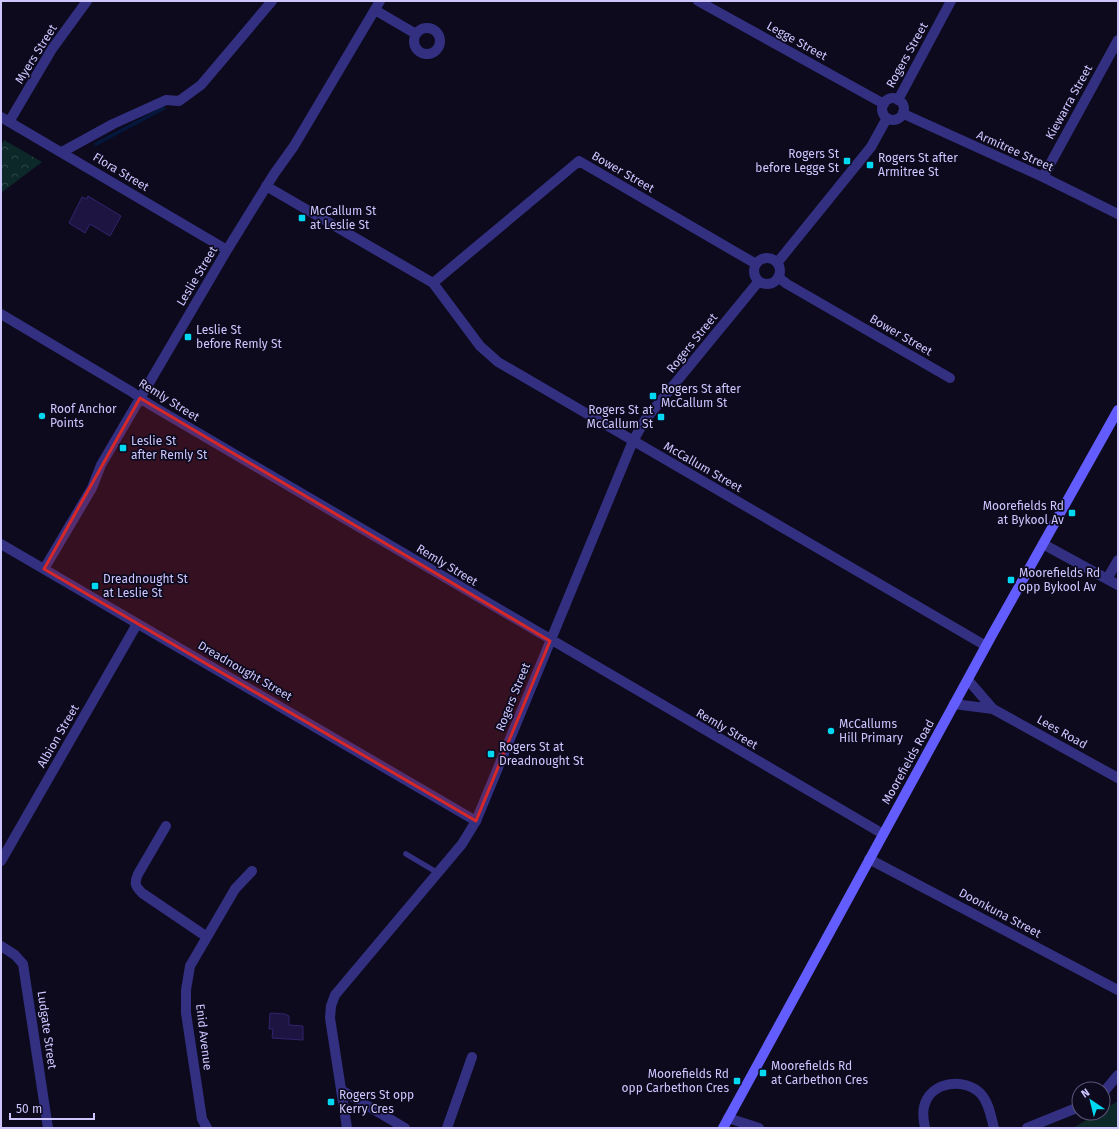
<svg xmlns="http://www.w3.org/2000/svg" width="1119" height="1129" font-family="'Fira Sans',sans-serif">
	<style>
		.green { fill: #0c2828 }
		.park { fill: url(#park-crowns) }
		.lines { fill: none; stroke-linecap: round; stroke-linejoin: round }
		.stream { stroke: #04183d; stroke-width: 3.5 }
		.building { fill: #1d1441; stroke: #33236f }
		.service { stroke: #333082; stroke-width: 5.5 }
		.minor { stroke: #333082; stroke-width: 10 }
		.tertiary { stroke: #333082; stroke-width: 10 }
		.secondary { stroke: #635dff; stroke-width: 10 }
		.marked { fill: #d62828; fill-opacity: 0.2; stroke: #d62828; stroke-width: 3; stroke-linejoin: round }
		.poi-dot { fill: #00d7f1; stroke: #0d0a1e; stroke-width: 1.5 }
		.labels { text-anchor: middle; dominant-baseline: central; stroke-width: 3.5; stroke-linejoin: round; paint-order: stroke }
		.street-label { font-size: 12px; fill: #cdc6ff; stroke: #0d0a1e }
		.poi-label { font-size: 12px; fill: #cdc6ff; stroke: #0d0a1e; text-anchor: start }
	</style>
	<defs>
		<pattern id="park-crowns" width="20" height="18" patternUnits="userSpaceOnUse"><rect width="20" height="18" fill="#0c2828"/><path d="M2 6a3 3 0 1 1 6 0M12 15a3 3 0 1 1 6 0" fill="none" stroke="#2e4648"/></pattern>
	</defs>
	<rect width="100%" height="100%" fill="#0d0a1e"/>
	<path class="green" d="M1118 1101V1128H1073L1098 1113H1103V1110Z"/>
	<path class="park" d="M4 140 42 162 1 193V146Z"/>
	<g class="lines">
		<path class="stream" d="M96 144 164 108"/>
	</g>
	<path class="building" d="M88 196 121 216 110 236 90 224 85 233 69 223 82 197 87 199Z
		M270 1013 285 1014 289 1016V1025L303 1026V1040L272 1038 273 1029H269Z"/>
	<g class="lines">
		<path class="service" d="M406 854 438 873"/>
		<path class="minor" d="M698 1 884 104
			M375 10 416 34
			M414 41a13 13 0 1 1 26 0a13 13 0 1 1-26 0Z
			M882 109a11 11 0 1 1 22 0a11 11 0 1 1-22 0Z
			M898 100 951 1
			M903 112 906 115 1043 177 1118 214
			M1 117 227 250
			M9 122 52 49 87 1
			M62 152 113 124 166 100 179 101 201 85 272 1
			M1043 177 1118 40
			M266 186 433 283 480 346 498 362 986 646
			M754 271a13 13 0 1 1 26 0a13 13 0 1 1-26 0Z
			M777 263 871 147 887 118
			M778 277 787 284 950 378
			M433 283 579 161 756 264
			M1 314 132 392 149 404 883 834
			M1043 544 1118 585
			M44 569 92 488 101 465 227 250 274 174 294 146 380 1
			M1107 579 1118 560
			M968 680 993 709 1118 778
			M954 704 993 709
			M476 821 633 441 645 420 759 281
			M166 826 138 874C134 883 135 886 142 893L207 937
			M869 859 1118 990
			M1 861 137 624
			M1 946 15 955 23 964 48 1128
			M341 1090 405 1128
			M1103 1093 1118 1075
			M728 1118 759 1128
			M207 1128 202 1119 186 1013V990L190 966 235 889 252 871
			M447 1128 472 1057
			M925 1128C924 1121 922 1114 924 1107 930 1081 965 1077 981 1094 989 1103 991 1117 994 1128
			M1027 1128 1079 1107"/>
		<path class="tertiary" d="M1 544 476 821 462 844 335 995 331 1006 330 1018 347 1128"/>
		<path class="secondary" d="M723 1128 993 633 1118 410"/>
	</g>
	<path class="marked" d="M140 398 550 641 476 821 44 569Z"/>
	<g class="poi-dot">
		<rect x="843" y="157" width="8" height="8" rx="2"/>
		<rect x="866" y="161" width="8" height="8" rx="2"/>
		<rect x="298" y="214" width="8" height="8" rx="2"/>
		<rect x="184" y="333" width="8" height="8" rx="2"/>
		<rect x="649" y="392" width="8" height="8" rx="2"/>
		<circle cx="42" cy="416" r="4"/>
		<rect x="657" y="413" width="8" height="8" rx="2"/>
		<rect x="119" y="444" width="8" height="8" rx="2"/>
		<rect x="1068" y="509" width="8" height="8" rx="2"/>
		<rect x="1007" y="576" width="8" height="8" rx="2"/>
		<rect x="91" y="582" width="8" height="8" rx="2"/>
		<circle cx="831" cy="731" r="4"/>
		<rect x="487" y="750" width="8" height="8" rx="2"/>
		<rect x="759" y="1069" width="8" height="8" rx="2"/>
		<rect x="733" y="1077" width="8" height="8" rx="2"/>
		<rect x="327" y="1098" width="8" height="8" rx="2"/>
	</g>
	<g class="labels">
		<g class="street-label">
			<text transform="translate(797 41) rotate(29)">Legge Street</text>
			<text transform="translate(36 54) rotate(-58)">Myers Street</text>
			<text transform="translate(907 55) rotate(-61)">Rogers Street</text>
			<text transform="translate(1069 102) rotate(-61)">Kiewarra Street</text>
			<text transform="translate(1015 151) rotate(24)">Armitree Street</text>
			<text transform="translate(121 172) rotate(31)">Flora Street</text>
			<text transform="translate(623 172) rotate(30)">Bower Street</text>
			<text transform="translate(197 276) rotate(-59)">Leslie Street</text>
			<text transform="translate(901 335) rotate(30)">Bower Street</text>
			<text transform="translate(692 343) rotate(-51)">Rogers Street</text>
			<text transform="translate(169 400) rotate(32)">Remly Street</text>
			<text transform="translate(703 467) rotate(30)">McCallum Street</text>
			<text transform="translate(447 565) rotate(31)">Remly Street</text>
			<text transform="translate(245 671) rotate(30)">Dreadnought Street</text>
			<text transform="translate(513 697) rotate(-68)">Rogers Street</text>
			<text transform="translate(727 729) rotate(30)">Remly Street</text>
			<text transform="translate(1062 732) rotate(29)">Lees Road</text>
			<text transform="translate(58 736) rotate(-60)">Albion Street</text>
			<text transform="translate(908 762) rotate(-61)">Moorefields Road</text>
			<text transform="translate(1000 913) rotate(28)">Doonkuna Street</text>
			<text transform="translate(47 1030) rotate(82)">Ludgate Street</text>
			<text transform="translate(204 1037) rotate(83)">Enid Avenue</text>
		</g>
		<g class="poi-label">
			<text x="839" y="154" text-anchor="end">Rogers St<tspan x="839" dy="14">before Legge St</tspan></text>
			<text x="878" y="158">Rogers St after<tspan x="878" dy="14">Armitree St</tspan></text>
			<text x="310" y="211">McCallum St<tspan x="310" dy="14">at Leslie St</tspan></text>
			<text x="196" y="330">Leslie St<tspan x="196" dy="14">before Remly St</tspan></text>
			<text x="661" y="389">Rogers St after<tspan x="661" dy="14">McCallum St</tspan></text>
			<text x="50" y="409">Roof Anchor<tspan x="50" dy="14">Points</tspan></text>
			<text x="653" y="410" text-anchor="end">Rogers St at<tspan x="653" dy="14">McCallum St</tspan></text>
			<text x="131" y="441">Leslie St<tspan x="131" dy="14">after Remly St</tspan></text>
			<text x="1064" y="506" text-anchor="end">Moorefields Rd<tspan x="1064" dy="14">at Bykool Av</tspan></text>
			<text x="1019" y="573">Moorefields Rd<tspan x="1019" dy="14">opp Bykool Av</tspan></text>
			<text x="103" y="579">Dreadnought St<tspan x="103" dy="14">at Leslie St</tspan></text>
			<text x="839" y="724">McCallums<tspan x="839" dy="14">Hill Primary</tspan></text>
			<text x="499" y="747">Rogers St at<tspan x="499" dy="14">Dreadnought St</tspan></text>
			<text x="771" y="1066">Moorefields Rd<tspan x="771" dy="14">at Carbethon Cres</tspan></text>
			<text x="729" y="1074" text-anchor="end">Moorefields Rd<tspan x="729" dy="14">opp Carbethon Cres</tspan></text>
			<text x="339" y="1095">Rogers St opp<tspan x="339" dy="14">Kerry Cres</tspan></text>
		</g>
	</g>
	<rect width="1119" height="1129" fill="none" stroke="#cdc6ff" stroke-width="4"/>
	<g transform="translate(1091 1101) rotate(325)"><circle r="19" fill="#0d0a1e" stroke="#5a5578"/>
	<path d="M0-3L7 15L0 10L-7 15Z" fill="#00d7f1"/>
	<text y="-6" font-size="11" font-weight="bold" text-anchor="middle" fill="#cdc6ff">N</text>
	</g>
	<path d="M10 1113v6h84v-6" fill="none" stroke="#cdc6ff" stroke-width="2"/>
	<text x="16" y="1113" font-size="12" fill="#cdc6ff" stroke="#0d0a1e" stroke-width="3" paint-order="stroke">50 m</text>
</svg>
